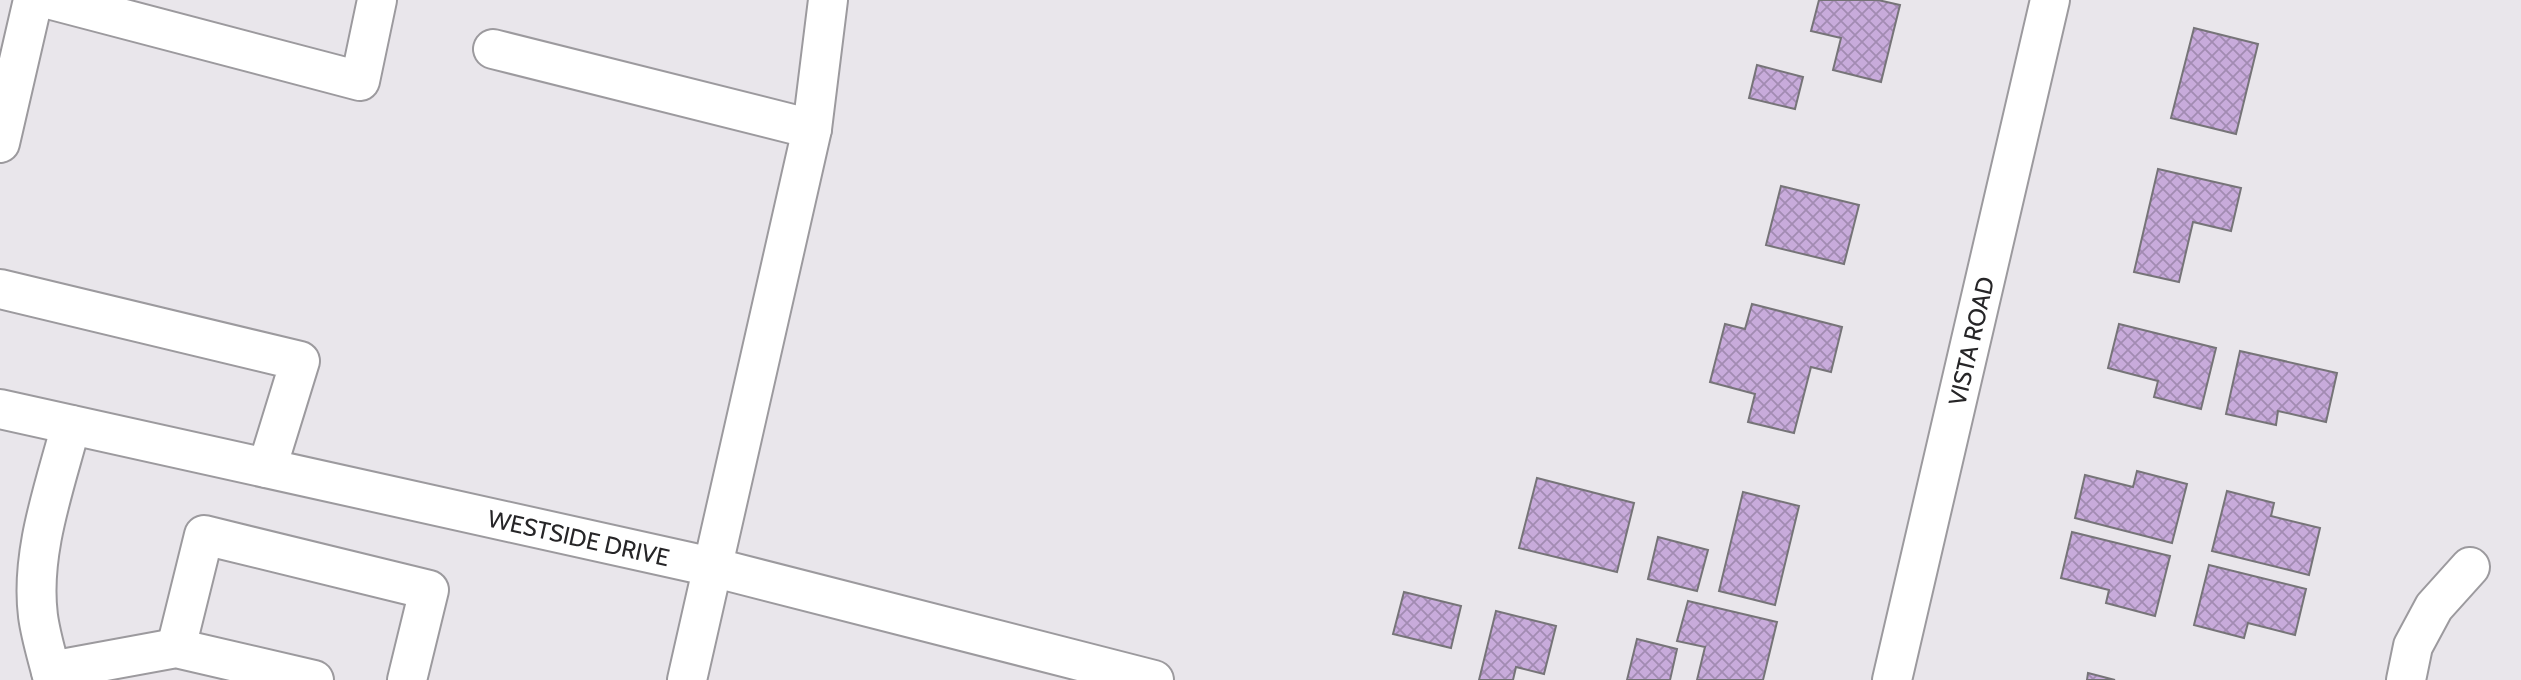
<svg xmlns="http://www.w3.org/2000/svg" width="2521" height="680" font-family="Cabin,sans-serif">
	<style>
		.building { fill: url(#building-cross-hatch); stroke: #767478; stroke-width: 2 }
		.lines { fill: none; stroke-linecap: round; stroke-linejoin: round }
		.minor-casing { stroke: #9c9a9e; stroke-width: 42 }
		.minor { stroke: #fff; stroke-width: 38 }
		.labels { text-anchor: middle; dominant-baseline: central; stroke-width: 5; stroke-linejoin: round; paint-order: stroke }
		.street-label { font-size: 24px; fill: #262527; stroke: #f6f4f8 }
	</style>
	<defs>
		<pattern id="building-cross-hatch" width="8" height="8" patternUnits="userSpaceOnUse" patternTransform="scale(1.75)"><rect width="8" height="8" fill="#c8abdb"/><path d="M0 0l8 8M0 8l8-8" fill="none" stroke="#a28bb2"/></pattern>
	</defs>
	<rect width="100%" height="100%" fill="#e9e6eb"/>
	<path class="building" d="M1819 0H1878L1900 5 1881 82 1833 70 1841 38 1811 31Z
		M2194 28 2258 44 2236 134 2171 118Z
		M1757 65 1803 77 1795 109 1749 98Z
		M2158 169 2241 188 2231 231 2193 222 2179 282 2134 272Z
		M1781 186 1859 205 1844 264 1766 245Z
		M1752 304 1842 327 1831 372 1811 367 1794 433 1748 422 1755 394 1710 382 1725 324 1745 329Z
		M2119 324 2216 348 2201 409 2154 397 2158 381 2108 368Z
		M2240 351 2337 373 2326 422 2278 411 2276 425 2226 414Z
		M2137 471 2187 484 2172 543 2075 518 2085 475 2133 487Z
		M1537 478 1634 503 1617 572 1519 548Z
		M2227 491 2274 503 2271 516 2320 528 2309 575 2212 551Z
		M1743 492 1799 506 1775 605 1719 591Z
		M2072 532 2170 556 2155 616 2106 603 2109 590 2061 578Z
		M1658 537 1708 550 1697 591 1648 579Z
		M2209 565 2306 589 2295 635 2248 623 2244 638 2194 625Z
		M1404 592 1461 606 1451 648 1393 634Z
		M1688 601 1777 622 1763 680H1697L1705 647 1677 641Z
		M1496 611 1556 626 1544 674 1516 667 1513 680H1479Z
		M1637 639 1677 649 1670 680H1627Z
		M2088 673 2115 680H2087Z"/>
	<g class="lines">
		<defs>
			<g id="minor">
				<path d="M52 0 360 81 377 0"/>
				<path d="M493 49 812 129"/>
				<path d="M0 143 33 0"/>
				<path d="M0 289 300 361 267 468"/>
				<path id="s1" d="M0 409 712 567 1154 680"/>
				<path d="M176 648 204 535 429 590 407 680"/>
				<path d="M51 671 176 648 314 680"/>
				<path d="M53 680C48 659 41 638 38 616 30 553 55 486 71 425"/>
				<path d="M687 680 812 129 828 0"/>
				<path id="s2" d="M1892 680 2050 0"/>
				<path d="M2406 680 2413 646 2434 607 2470 567"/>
			</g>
		</defs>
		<use href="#minor" class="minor-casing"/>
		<use href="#minor" class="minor"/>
	</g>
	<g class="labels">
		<g class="street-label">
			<text stroke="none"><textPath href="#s2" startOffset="348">VISTA ROAD</textPath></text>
			<text stroke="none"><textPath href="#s1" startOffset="593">WESTSIDE DRIVE</textPath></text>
		</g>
	</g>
</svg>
